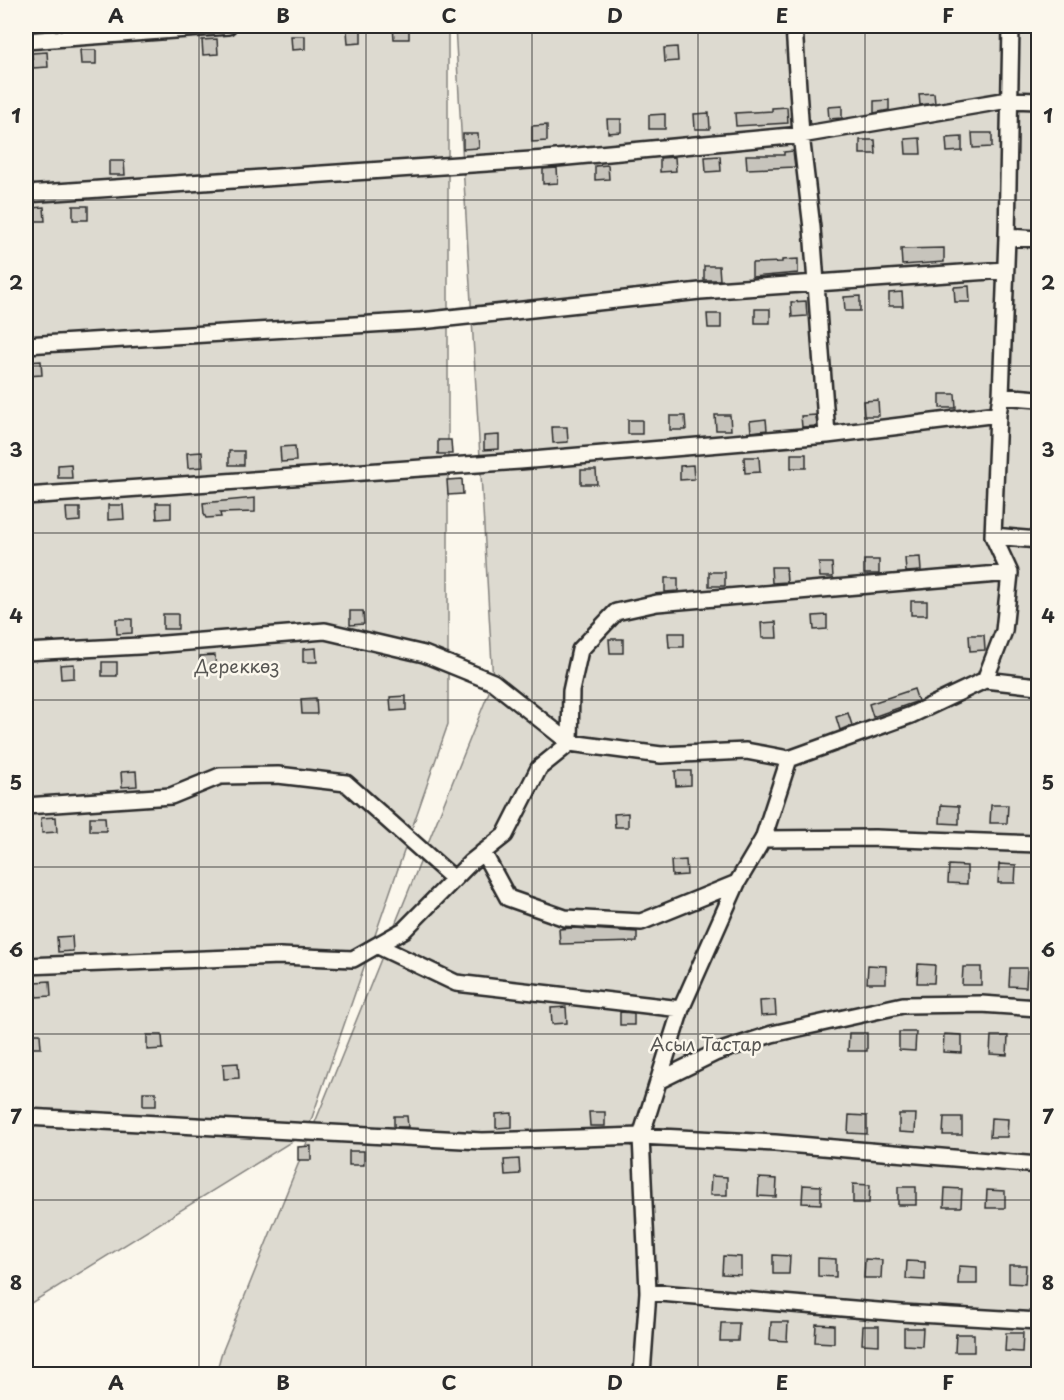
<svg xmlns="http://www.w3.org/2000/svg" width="1064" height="1400" font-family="'Playpen Sans',sans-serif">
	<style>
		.green { fill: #dddad0; stroke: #84827e; stroke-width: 1.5 }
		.building { fill: #c7c4bc; stroke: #2b2b2b; stroke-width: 1.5 }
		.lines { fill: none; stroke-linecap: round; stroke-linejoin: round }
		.minor-casing { stroke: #2b2b2b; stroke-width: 20 }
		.minor { stroke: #fbf7ec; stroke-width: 15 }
		.grid { fill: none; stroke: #2b2b2b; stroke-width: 1.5; stroke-opacity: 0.55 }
		.labels { text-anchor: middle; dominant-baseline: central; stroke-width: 5; stroke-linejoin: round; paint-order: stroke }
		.park-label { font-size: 18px; fill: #585754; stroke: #fbf7ec }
		.neatline { fill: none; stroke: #2b2b2b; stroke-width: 2 }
		.grid-label { font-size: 20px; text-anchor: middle; font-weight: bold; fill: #2b2b2b }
	</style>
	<rect width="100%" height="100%" fill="#fbf7ec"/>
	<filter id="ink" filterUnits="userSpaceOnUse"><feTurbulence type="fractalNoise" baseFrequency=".0167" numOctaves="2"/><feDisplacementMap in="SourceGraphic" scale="12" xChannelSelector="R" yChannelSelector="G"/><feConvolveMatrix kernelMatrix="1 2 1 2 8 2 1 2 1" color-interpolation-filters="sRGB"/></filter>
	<g filter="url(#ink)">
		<path class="green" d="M26 26H448V724L307 1132 28 1305 26 1304Z
			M455 26H1038V1374H216L221 1355 493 682Z"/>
		<path class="building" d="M393 26H409V39H394Z
			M347 30H361V43L348 44Z
			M291 36H305V49L292 50Z
			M217 39 218 54 203 55 202 40Z
			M677 47 678 61 665 62 664 48Z
			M80 50H96V64H81Z
			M47 52 48 67 33 68 32 53Z
			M934 93 935 103 920 105 919 94Z
			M889 100V110L874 113V101Z
			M842 106V118L829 119 828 107Z
			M787 107 788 123 736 126 735 113 772 111V108Z
			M709 113 710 129H695L694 114Z
			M665 114V129H649V115Z
			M607 119H621V132L608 133Z
			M547 125V141L532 142V126Z
			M972 133H992V147L973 148Z
			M463 134H478L479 148 463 149Z
			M962 137V151L947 152 946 138Z
			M920 138 921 154H906L905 139Z
			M860 140H875L876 154H860Z
			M793 151 795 167 747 169 746 155H784V152Z
			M720 156 721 171 706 172 705 157Z
			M675 157 676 171 660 172V158Z
			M109 161H124L125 175H109Z
			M608 165 609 179 595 180V166Z
			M557 168 558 183 543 184V169Z
			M73 206H88V220H73Z
			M44 207 45 221H31V208Z
			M944 248V262L902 265 901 249Z
			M798 259V273L752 277V263L782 262V260Z
			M704 266H719L720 280H704Z
			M969 286 970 302H955L954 287Z
			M902 292 903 306H889V293Z
			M860 296V311H845L844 297Z
			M806 301 807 316 792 317 791 302Z
			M755 309H770V323H755Z
			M707 314H721V328H708Z
			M41 361 42 375 26 376V362Z
			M940 394H955L956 408H940Z
			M878 400 879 416H864L863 401Z
			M715 415H730L731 430H716Z
			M816 415 817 426 802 427 801 416Z
			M670 416H685L686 430H670Z
			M766 419 767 430 751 432 750 421Z
			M628 420H642V434H628Z
			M552 427H567L568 442 553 443Z
			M499 435V449L484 450V436Z
			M438 440H451L452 454H438Z
			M295 446 296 461 281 462 280 447Z
			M229 451H244V465H229Z
			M202 452 203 467 188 468 187 453Z
			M791 454H806V468H791Z
			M744 457H759L760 472 745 473Z
			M71 464 72 478H58V465Z
			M693 465 694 479 680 480V466Z
			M581 470H596L597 484H581Z
			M462 479 463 494 448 495 447 480Z
			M255 498V512L220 513 221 517 206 518 204 514 203 503Z
			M156 503H171V518L157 519Z
			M108 505H123L124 519 108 520Z
			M66 508H80V521L67 522Z
			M920 557 921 571 906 572 905 558Z
			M864 560H879V574H864Z
			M819 563H832L833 577H820Z
			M771 567H786L787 582 772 583Z
			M709 572H725V586H709Z
			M665 578H678V591L665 592Z
			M911 601H927V615H911Z
			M350 611H363L364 624 350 625Z
			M163 614H178V629H163Z
			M827 615V629L814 630 813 616Z
			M116 619H132V633L117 634Z
			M776 622 777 638H762L761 623Z
			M668 633H684V647H669Z
			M969 635H984L985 650 970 651Z
			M609 639H623V653H610Z
			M316 648 317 662H303V649Z
			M215 655 216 671 201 672 200 656Z
			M102 662H117V676H102Z
			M74 664V678L61 679 60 665Z
			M914 689 918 701 873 717 869 704Z
			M406 696V710L391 711 390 697Z
			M316 698 317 714H302L301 699Z
			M848 713 852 725 840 730 836 717Z
			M136 771 137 786 122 787 121 772Z
			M675 771H691V785L676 786Z
			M941 805 959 806V824L940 823Z
			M991 805H1008L1007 823H990Z
			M628 813V827H615L614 814Z
			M56 817 57 832 42 833 41 818Z
			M90 817H105L106 831H90Z
			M686 860 687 875 672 876 671 861Z
			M999 864 1016 865 1015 883H998Z
			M949 865 967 866V884L948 883Z
			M573 928 637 932V942L560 944 559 929Z
			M72 936 73 951 58 952 57 937Z
			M918 964 935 965 934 983H917Z
			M868 965 886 966V983H867Z
			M963 967H981V985H962Z
			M1010 968H1027L1026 987 1009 986Z
			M50 981 51 996 36 997 35 982Z
			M775 1000 776 1015 761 1016 760 1001Z
			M566 1007 567 1023 552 1024 551 1008Z
			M620 1012 634 1013V1025H620Z
			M899 1032H916L915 1051 899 1050Z
			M849 1033H867V1051H848Z
			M26 1034H40L41 1048H26Z
			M944 1034 962 1035V1053L943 1052Z
			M147 1035H162L163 1049 147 1050Z
			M991 1036H1008L1007 1055 990 1054Z
			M238 1063 239 1078 224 1079 223 1064Z
			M143 1092H156V1106H143Z
			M589 1112H605V1126H590Z
			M512 1113V1127L496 1128V1114Z
			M899 1114H916L915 1133 899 1132Z
			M849 1115 867 1116V1134L848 1133Z
			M394 1116H407L408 1127H394Z
			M944 1117H962V1135H943Z
			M991 1118 1008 1119 1007 1137H990Z
			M311 1146V1160H298V1147Z
			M349 1151H364V1165H349Z
			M519 1159 520 1174 505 1175 504 1160Z
			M711 1176 727 1177V1195H710Z
			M759 1178 777 1179 776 1197 758 1196Z
			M853 1184 870 1185 869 1203H853Z
			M803 1185 821 1186V1204L802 1203Z
			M898 1187H916V1205H898Z
			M945 1188 962 1189 961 1207H944Z
			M987 1190 1005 1191V1208H986Z
			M773 1255 790 1256 789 1274H773Z
			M723 1256 741 1257V1275L722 1274Z
			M818 1258 836 1259V1277L818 1276Z
			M865 1259 882 1260 881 1278H864Z
			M907 1261 925 1262V1280L906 1279Z
			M1009 1265H1026L1025 1284 1009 1283Z
			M959 1266 977 1267V1284H958Z
			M771 1322H788L787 1341 770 1340Z
			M721 1323H739L738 1341H720Z
			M816 1324 834 1325V1343L815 1342Z
			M863 1326H879V1345L862 1344Z
			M904 1328H923L922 1346 904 1345Z
			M1006 1333H1023L1022 1352 1005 1351Z
			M956 1334H974V1352H955Z"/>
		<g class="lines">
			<defs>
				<path id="minor" d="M794 26 801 135 812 228 827 435
					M26 41 228 26
					M26 194 546 159 801 135 1008 100 1038 101
					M1007 237 1038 239
					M26 345 421 321 700 291 1005 270
					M1001 396 1038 399
					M26 496 520 461 827 435 998 414
					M993 536 998 414 1001 396 1007 237 1011 26
					M1010 573 657 603 616 612 580 650 571 691 570 743 661 755 746 751 789 759 911 715 985 680 1004 631 1010 573 993 536 1038 540
					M26 652 139 646 325 631 424 654 493 682 570 743 539 768 505 835 471 862 404 930 353 959 280 956 26 966
					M985 680 1038 686
					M26 806 171 796 220 776 278 775 346 783 454 879
					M763 839 875 838 1038 844
					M483 852 508 898 565 918 641 922 737 883
					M378 946 456 983 681 1009
					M658 1081 715 1053 772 1034 903 1005 981 1004 1038 1008
					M26 1117 482 1141 641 1136 775 1143 1038 1165
					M648 1292 902 1313 1038 1321
					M642 1374 648 1292 641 1136 681 1009 737 883 763 839 789 759"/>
			</defs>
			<use href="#minor" class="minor-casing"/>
			<use href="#minor" class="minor"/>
		</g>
	</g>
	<path class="grid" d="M199 26V1374M366 26V1374M532 26V1374M698 26V1374M865 26V1374M26 200H1038M26 366H1038M26 533H1038M26 700H1038M26 867H1038M26 1034H1038M26 1200H1038"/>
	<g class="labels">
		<g class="park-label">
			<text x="237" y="665">Дереккөз</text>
			<text x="706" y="1043">Асыл Тастар</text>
		</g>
	</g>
	<rect width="1064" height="1400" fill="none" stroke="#fbf7ec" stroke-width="66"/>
	<rect x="33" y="33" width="998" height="1334" class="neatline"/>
	<g class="grid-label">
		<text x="116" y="23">A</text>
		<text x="283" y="23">B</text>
		<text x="449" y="23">C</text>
		<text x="615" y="23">D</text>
		<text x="782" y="23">E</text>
		<text x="948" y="23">F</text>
		<text x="16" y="123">1</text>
		<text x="1048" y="123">1</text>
		<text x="16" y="290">2</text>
		<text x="1048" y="290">2</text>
		<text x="16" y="457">3</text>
		<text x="1048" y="457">3</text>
		<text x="16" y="623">4</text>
		<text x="1048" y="623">4</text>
		<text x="16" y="790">5</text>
		<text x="1048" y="790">5</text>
		<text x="16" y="957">6</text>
		<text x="1048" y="957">6</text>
		<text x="16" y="1124">7</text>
		<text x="1048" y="1124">7</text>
		<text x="16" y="1290">8</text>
		<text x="1048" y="1290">8</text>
		<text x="116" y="1390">A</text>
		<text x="283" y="1390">B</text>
		<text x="449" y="1390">C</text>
		<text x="615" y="1390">D</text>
		<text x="782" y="1390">E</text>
		<text x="948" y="1390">F</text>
	</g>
</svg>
